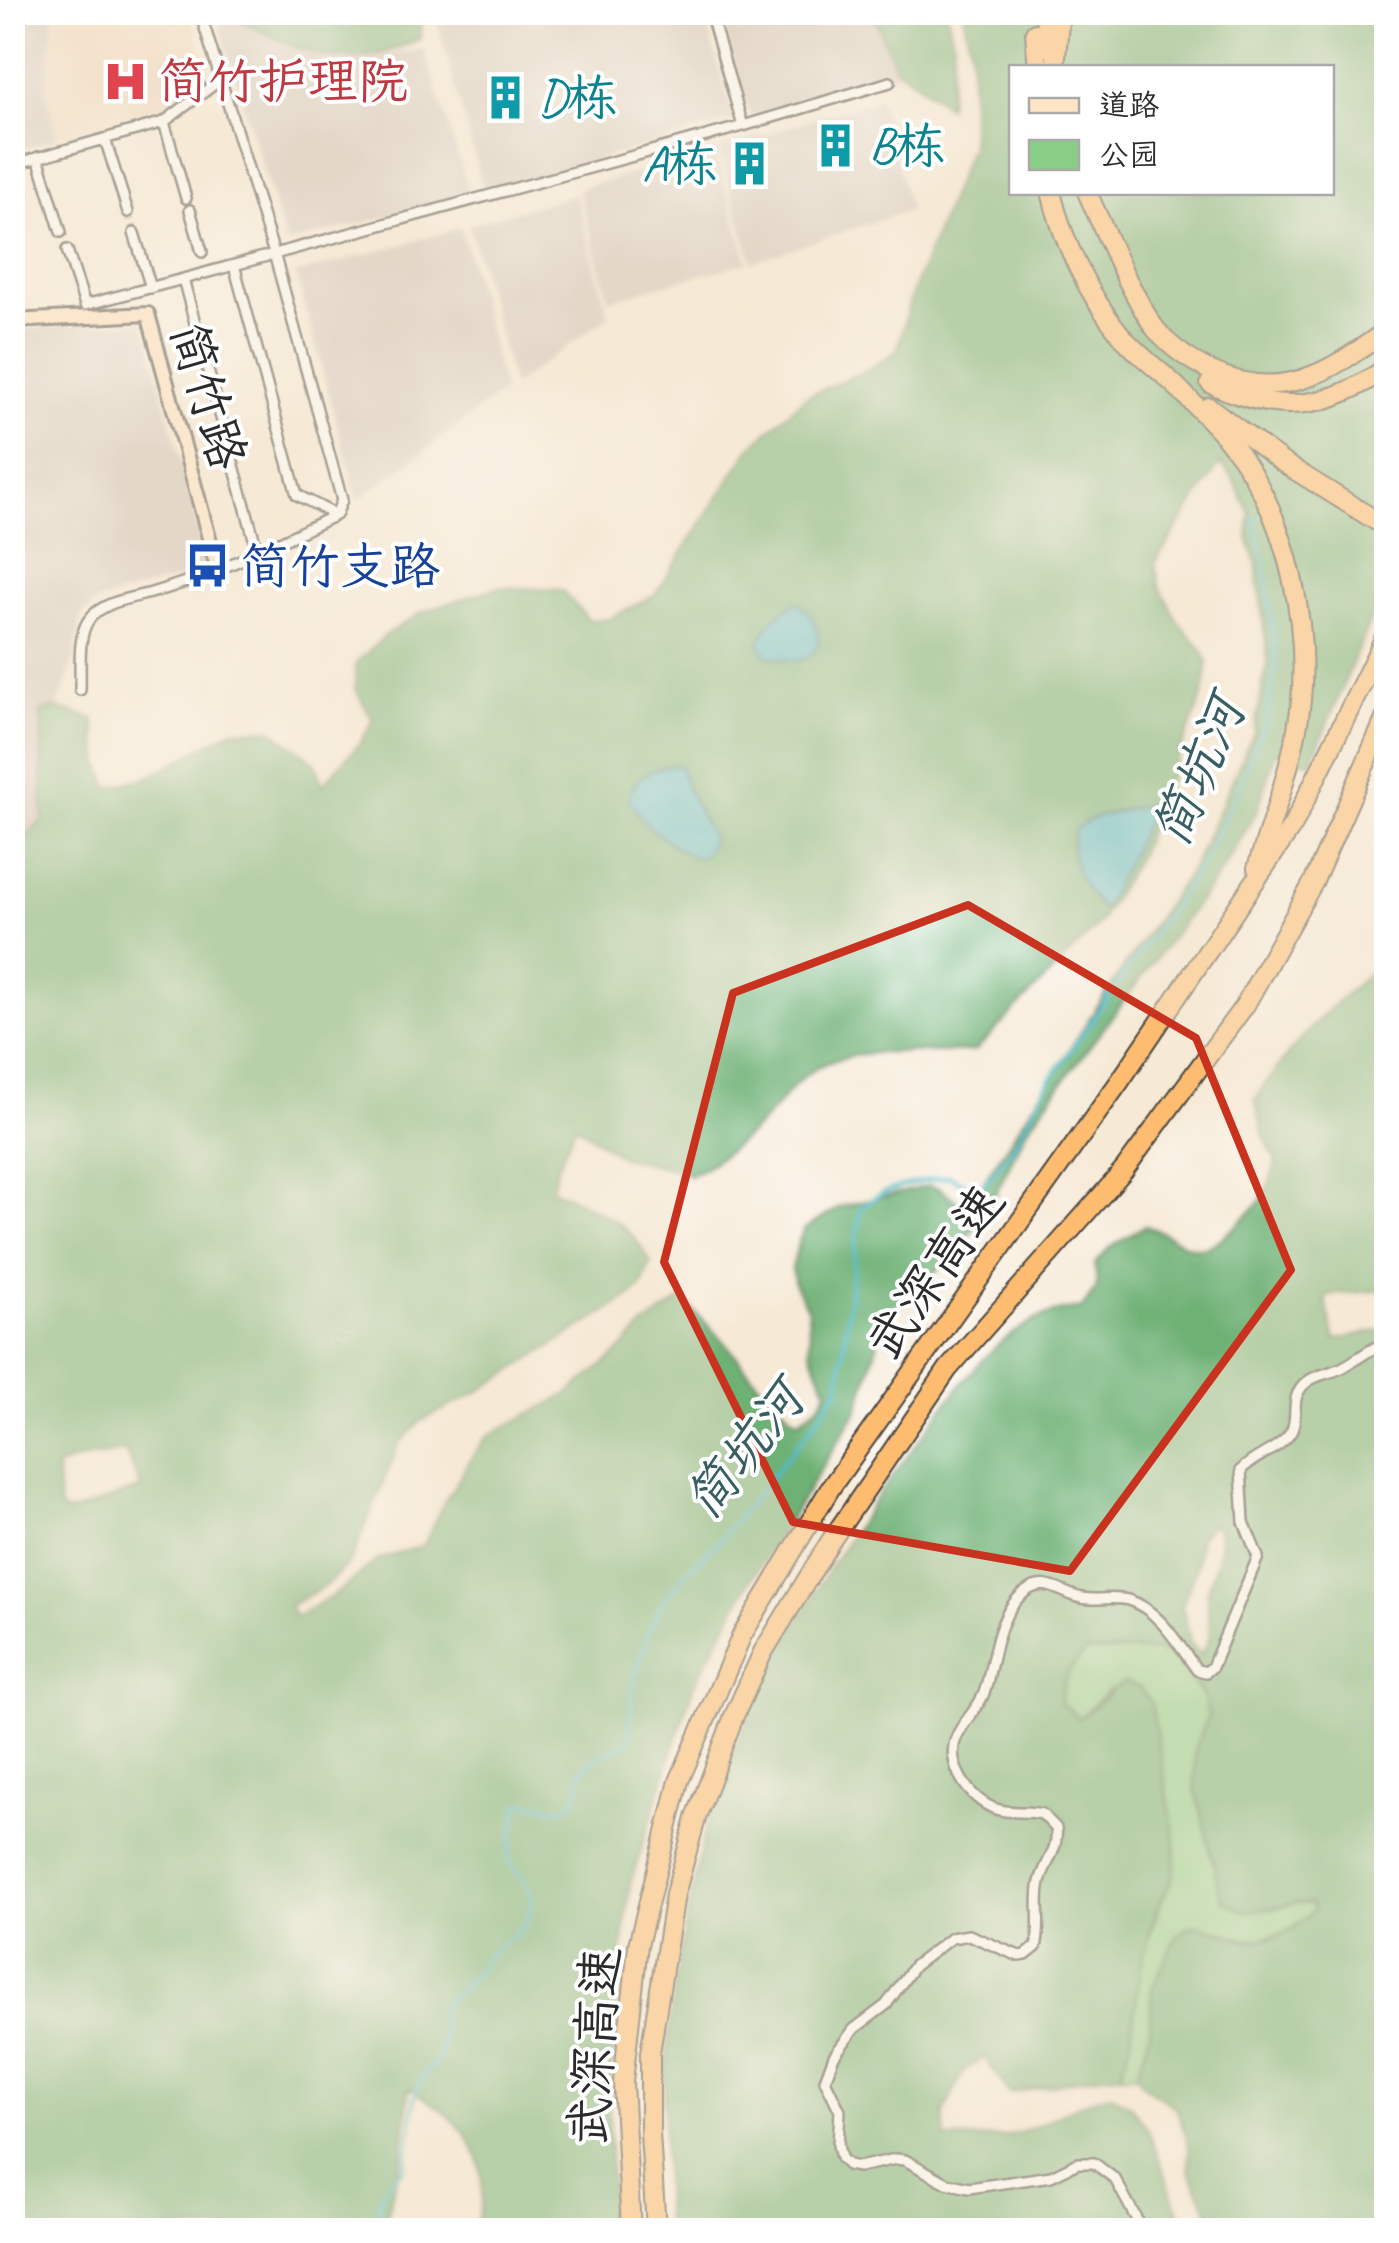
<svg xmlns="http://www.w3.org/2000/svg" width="1399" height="2243" font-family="Caveat,'LXGW WenKai TC',sans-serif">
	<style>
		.built { fill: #eed6bb }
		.industrial { fill: #ccc2b9 }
		.green { fill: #89ce87; stroke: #5a7c59; stroke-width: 2.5 }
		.forest { fill: #6eb174; stroke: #4c6e50; stroke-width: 2.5; fill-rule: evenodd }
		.water { fill: #4fbbc9; stroke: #3d737a; stroke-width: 2.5 }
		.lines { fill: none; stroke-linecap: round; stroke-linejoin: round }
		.stream { stroke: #4fbbc9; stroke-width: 4 }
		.street-tunnel { stroke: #cdc3b3; stroke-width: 9; stroke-dasharray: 9 4.5; stroke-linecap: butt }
		.street-casing { stroke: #494844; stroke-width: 14 }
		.secondary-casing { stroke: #494844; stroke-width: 18 }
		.highway-casing { stroke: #494844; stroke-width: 22 }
		.street { stroke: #fff; stroke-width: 9 }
		.secondary { stroke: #ffe4c6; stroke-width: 12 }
		.highway { stroke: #febc70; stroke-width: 18 }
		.marked { fill: none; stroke: #c8321e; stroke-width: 8; stroke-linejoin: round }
		.labels { text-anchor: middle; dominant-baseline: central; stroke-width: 8; stroke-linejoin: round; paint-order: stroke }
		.health-label { font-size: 50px; fill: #be3a42; stroke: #fff; text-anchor: start }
		.culture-label { font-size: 50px; fill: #0d838f; stroke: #fff; text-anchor: start }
		.street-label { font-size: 50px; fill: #2b2b2b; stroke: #fff }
		.transit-label { font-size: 50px; fill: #164399; stroke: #fff; text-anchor: start }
		.water-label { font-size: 52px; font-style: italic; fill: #385d62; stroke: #fff }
	</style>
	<rect width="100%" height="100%" fill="#fff"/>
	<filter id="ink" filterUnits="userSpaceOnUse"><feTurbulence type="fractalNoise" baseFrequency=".01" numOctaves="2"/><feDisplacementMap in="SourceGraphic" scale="20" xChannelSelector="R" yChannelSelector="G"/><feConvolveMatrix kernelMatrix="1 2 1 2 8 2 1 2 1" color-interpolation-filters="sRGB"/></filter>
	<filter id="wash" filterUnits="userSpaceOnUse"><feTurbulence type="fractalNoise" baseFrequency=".0048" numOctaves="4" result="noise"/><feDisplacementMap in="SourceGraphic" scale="40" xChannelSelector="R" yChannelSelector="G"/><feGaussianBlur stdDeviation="2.25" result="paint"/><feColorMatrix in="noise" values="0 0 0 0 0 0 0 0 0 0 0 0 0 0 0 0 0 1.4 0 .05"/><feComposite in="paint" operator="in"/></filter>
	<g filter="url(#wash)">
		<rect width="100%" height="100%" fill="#f6e9d5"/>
		<path class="built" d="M54 13H190L209 75 173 104 56 139 46 86Z"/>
		<path class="industrial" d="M13 12 54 13 46 87 56 139 13 152Z
			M435 13H703L735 121 484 192Z
			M719 13H873L897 74 750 117Z
			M238 19 300 51 346 61 424 49 470 194 286 244 219 24Z
			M879 99 910 210 752 262 718 149Z
			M714 150 748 262 609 300 578 189Z
			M575 194 609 316 513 386 469 225Z
			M461 228 504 391 358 500 296 274Z
			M144 321 208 562 195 574 96 602 81 616 74 660 57 708 41 711 43 820 13 850V329Z"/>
		<path class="green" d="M1157 1650 1178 1659 1205 1699 1208 1717 1195 1750 1270 1910 1296 1903 1312 1904 1313 1912C1286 1937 1260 1944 1224 1935L1152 1989 1150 2031 1137 2075 1120 2074C1133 2039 1134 2004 1141 1967 1148 1934 1160 1903 1175 1872L1110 1689 1079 1718 1061 1703C1060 1682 1070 1667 1084 1652Z"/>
		<path class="forest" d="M232 13H423L420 39C342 75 309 55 238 19Z
			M873 13H947L954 44 948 107 895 67Z
			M963 13H1386V582L1311 763 1276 752 1257 811 1224 868 1025 1132 986 1214 950 1258 879 1326 877 1345 858 1410 748 1585 693 1687 630 1885 616 1999 609 2111 612 2230H476C477 2217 482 2205 482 2192 484 2138 450 2114 409 2088L402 2158 382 2230H13L12 850 43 820 41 711 57 708 94 719 100 764 109 788 151 776 233 730 270 729 316 763 322 785 360 743 373 721 355 688 356 663 387 634 423 612 498 587 562 590 589 620H606L655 595 750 448 805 397 867 370 897 351 912 293 971 145V52ZM1012 68H1332V192H1012ZM1220 463 1232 477 1250 514 1248 539 1256 561 1268 660 1254 732 1195 863 1115 980 971 1201 959 1203 939 1188 929 1186 840 1207 805 1229 799 1240 792 1269 795 1285 808 1310 810 1349 827 1391 820 1404 800 1420 794 1418 758 1383 727 1345 682 1299 643 1327 618 1353 568 1394 487 1436 471 1458 439 1511 424 1545 377 1560 334 1595 295 1617 289 1606 325 1586 351 1561 399 1444 420 1422 480 1391 628 1298 641 1287 651 1263C628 1217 594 1211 552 1188L557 1168 576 1125 621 1157 687 1172 689 1176C717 1162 741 1142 764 1120 780 1104 793 1082 813 1070 854 1044 928 1054 975 1051L1099 924 1139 855 1203 695 1208 662 1201 648 1177 620 1159 585 1155 563ZM1155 804 1103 909 1084 822 1120 810ZM125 1450 141 1488 76 1511 64 1512 59 1505 57 1467C78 1456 102 1457 125 1450Z
			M1386 960V1290L1336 1294 1325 1298 1335 1340 1386 1329V2230H1218L1189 2171V2145L1176 2108 1144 2085 1137 2075 1150 2031 1152 1989 1176 1936 1188 1927 1199 1925 1246 1940 1272 1938 1296 1927 1313 1911 1311 1904 1296 1903 1245 1912 1222 1900 1195 1787V1750L1208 1717 1205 1699 1178 1659 1157 1650 1085 1652C1070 1667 1060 1682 1061 1703L1079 1718C1097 1709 1107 1691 1124 1682L1140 1688 1151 1703 1175 1838V1872L1155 1914 1141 1967 1130 2046 1120 2074C1083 2074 1047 2090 1009 2093L984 2057 964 2071 944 2112 946 2139C969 2138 995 2140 1017 2133 1050 2123 1077 2101 1111 2094L1130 2105 1148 2129 1186 2230H666C659 2113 666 2007 692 1892 698 1865 702 1837 711 1811 756 1680 829 1558 913 1449 949 1402 987 1338 1045 1316 1056 1311 1070 1310 1082 1308L1097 1287 1095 1264 1110 1248 1144 1226C1164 1229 1183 1249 1202 1248 1217 1248 1252 1211 1262 1199 1269 1189 1272 1174 1276 1162L1263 1134 1255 1099C1291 1045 1335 999 1386 960ZM1213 1523C1231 1544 1210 1569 1208 1592 1205 1612 1217 1638 1201 1654L1191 1644 1182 1605 1196 1569 1200 1537Z"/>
		<path class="water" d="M796 602C816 612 832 652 800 660 790 662 777 657 767 656L759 644C766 624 778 613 796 602Z
			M680 765 687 788 713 839 705 854 696 858C669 846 641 823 628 797 637 773 656 766 680 765Z
			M1156 803 1103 910C1082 887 1065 862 1075 829L1097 817Z"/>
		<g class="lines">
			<path class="stream" d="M1264 12 1292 17 1343 12
				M1353 12 1386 18
				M376 2230 381 2194 405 2166 416 2091 426 2072 439 2059 443 2040 439 2019 444 2004 479 1970 487 1956 519 1932 528 1918 533 1901 525 1881 508 1860 518 1805C535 1799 549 1812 565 1807 582 1801 576 1785 582 1772 590 1756 615 1751 629 1741L633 1683 650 1628 664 1600 687 1572 720 1540 807 1433 839 1388 860 1210C882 1186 920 1182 950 1176L977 1192 1011 1151 1050 1080 1202 864 1236 794 1267 719 1276 663 1264 557 1253 521 1262 515"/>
		</g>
	</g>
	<g filter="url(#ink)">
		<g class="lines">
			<path class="street-tunnel" d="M128 212 134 233"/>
			<defs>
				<path id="street" d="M710 12 743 126
					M164 122 186 198
					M105 139 128 212
					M38 157 61 232
					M12 165 164 122 220 80
					M190 210 202 252
					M134 233 151 288
					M67 250 85 305 183 279
					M234 265 297 495 336 515
					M258 553 183 279 743 126 890 82
					M80 690C81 670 77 638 88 621 100 602 131 598 151 593 215 575 275 544 336 515L342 500 275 257 200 12
					M1139 2230 1136 2218 1115 2179 1094 2163H1078L1051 2176 969 2188 947 2183 905 2160 896 2159 859 2167 848 2165 841 2158 838 2145 840 2111 825 2080 834 2056 854 2029 886 2005 914 1966 951 1938 969 1935 1019 1956 1026 1955 1036 1947C1042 1926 1035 1903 1040 1882 1045 1862 1059 1850 1056 1828L1042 1814C1027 1810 1011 1814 996 1809 969 1800 944 1763 957 1736 964 1719 980 1708 985 1690 994 1660 997 1612 1025 1592 1046 1576 1061 1594 1082 1598 1097 1601 1113 1596 1128 1600 1158 1608 1180 1647 1197 1670L1206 1672 1212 1667 1258 1557 1244 1522 1241 1470C1255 1455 1281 1449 1291 1432 1298 1420 1292 1405 1298 1393 1308 1373 1328 1376 1345 1366 1360 1358 1370 1348 1386 1343"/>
				<path id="secondary" d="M12 321 148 314 217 567"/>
				<path id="highway" d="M1045 12 1047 47
					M1035 33 1038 68
					M1055 68 1060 12
					M1051 192C1063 242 1088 295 1121 335 1138 356 1163 372 1182 392 1198 408 1215 424 1229 441 1290 515 1314 637 1297 729 1288 776 1271 823 1257 868
					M1087 192C1107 236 1126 283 1152 324 1166 345 1189 360 1211 371 1281 404 1329 372 1386 331
					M1210 383C1276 415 1327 411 1386 368
					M1209 407 1282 462 1386 527
					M631 2230 623 2082 638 1945 679 1781 742 1635 831 1487 1120 1081 1293 825 1386 635
					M656 2230 650 2133V2053L675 1894 697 1815 734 1716 763 1652 830 1542 948 1369 1124 1170 1245 1005 1314 881 1386 717"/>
			</defs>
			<use href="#street" class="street-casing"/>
			<use href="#secondary" class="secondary-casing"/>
			<use href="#highway" class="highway-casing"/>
			<use href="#street" class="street"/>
			<use href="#secondary" class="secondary"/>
			<use href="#highway" class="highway"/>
		</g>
	</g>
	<path d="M0 0H1399V2243H0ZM968 905 1196 1038 1291 1270 1070 1571 793 1522 664 1262 733 993Z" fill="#f6e9d5" fill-opacity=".55" fill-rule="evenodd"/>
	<path class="marked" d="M968 905 1196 1038 1291 1270 1070 1571 793 1522 664 1262 733 993Z"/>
	<defs>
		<symbol id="hospital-bare" viewBox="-9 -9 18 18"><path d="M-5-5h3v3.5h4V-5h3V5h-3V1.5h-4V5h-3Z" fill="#e0444e" stroke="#fff" stroke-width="2.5" paint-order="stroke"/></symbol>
		<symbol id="building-bare" viewBox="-9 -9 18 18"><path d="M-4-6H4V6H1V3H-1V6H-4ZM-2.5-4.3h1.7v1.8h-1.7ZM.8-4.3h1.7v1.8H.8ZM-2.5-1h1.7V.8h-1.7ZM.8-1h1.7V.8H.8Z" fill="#0f9aa8" stroke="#fff" stroke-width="2.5" paint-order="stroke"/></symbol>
		<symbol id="bus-bare" viewBox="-9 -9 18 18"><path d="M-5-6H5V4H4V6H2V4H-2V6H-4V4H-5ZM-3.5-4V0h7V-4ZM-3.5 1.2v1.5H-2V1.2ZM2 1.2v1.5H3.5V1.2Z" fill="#1a4fb4" stroke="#fff" stroke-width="2.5" paint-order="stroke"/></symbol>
	</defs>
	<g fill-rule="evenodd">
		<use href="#hospital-bare" x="94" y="50" width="63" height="63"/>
		<use href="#building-bare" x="474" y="66" width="63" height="63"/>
		<use href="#building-bare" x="804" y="114" width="63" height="63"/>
		<use href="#building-bare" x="718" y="132" width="63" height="63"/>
		<use href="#bus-bare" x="176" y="534" width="63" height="63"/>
	</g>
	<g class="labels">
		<g class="health-label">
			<text x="158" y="81">简竹护理院</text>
		</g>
		<g class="culture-label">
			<text x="538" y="97">D栋</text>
			<text x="869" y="145">B栋</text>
			<text x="717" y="163" text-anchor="end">A栋</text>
		</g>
		<g class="street-label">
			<text transform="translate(208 396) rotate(73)">简竹路</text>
			<text transform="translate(935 1272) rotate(-55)">武深高速</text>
			<text transform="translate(595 2046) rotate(-86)">武深高速</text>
		</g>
		<g class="transit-label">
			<text x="240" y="566">简竹支路</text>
		</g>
		<g class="water-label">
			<text transform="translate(1199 771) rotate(-67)">简坑河</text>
			<text transform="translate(745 1450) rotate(-52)">简坑河</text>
		</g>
	</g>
	<rect width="1399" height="2243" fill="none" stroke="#fff" stroke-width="50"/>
	<rect x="1009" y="65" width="325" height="130" fill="#ffffff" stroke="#aaaaaa" stroke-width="2.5"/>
	<rect x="1029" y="98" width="50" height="15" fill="#ffe4c6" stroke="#aaaaaa" stroke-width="2.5"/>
	<text x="1099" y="115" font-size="30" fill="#2b2b2b">道路</text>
	<rect x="1029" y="140" width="50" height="30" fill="#89ce87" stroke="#aaaaaa" stroke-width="2.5"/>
	<text x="1099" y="165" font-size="30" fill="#2b2b2b">公园</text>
</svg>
